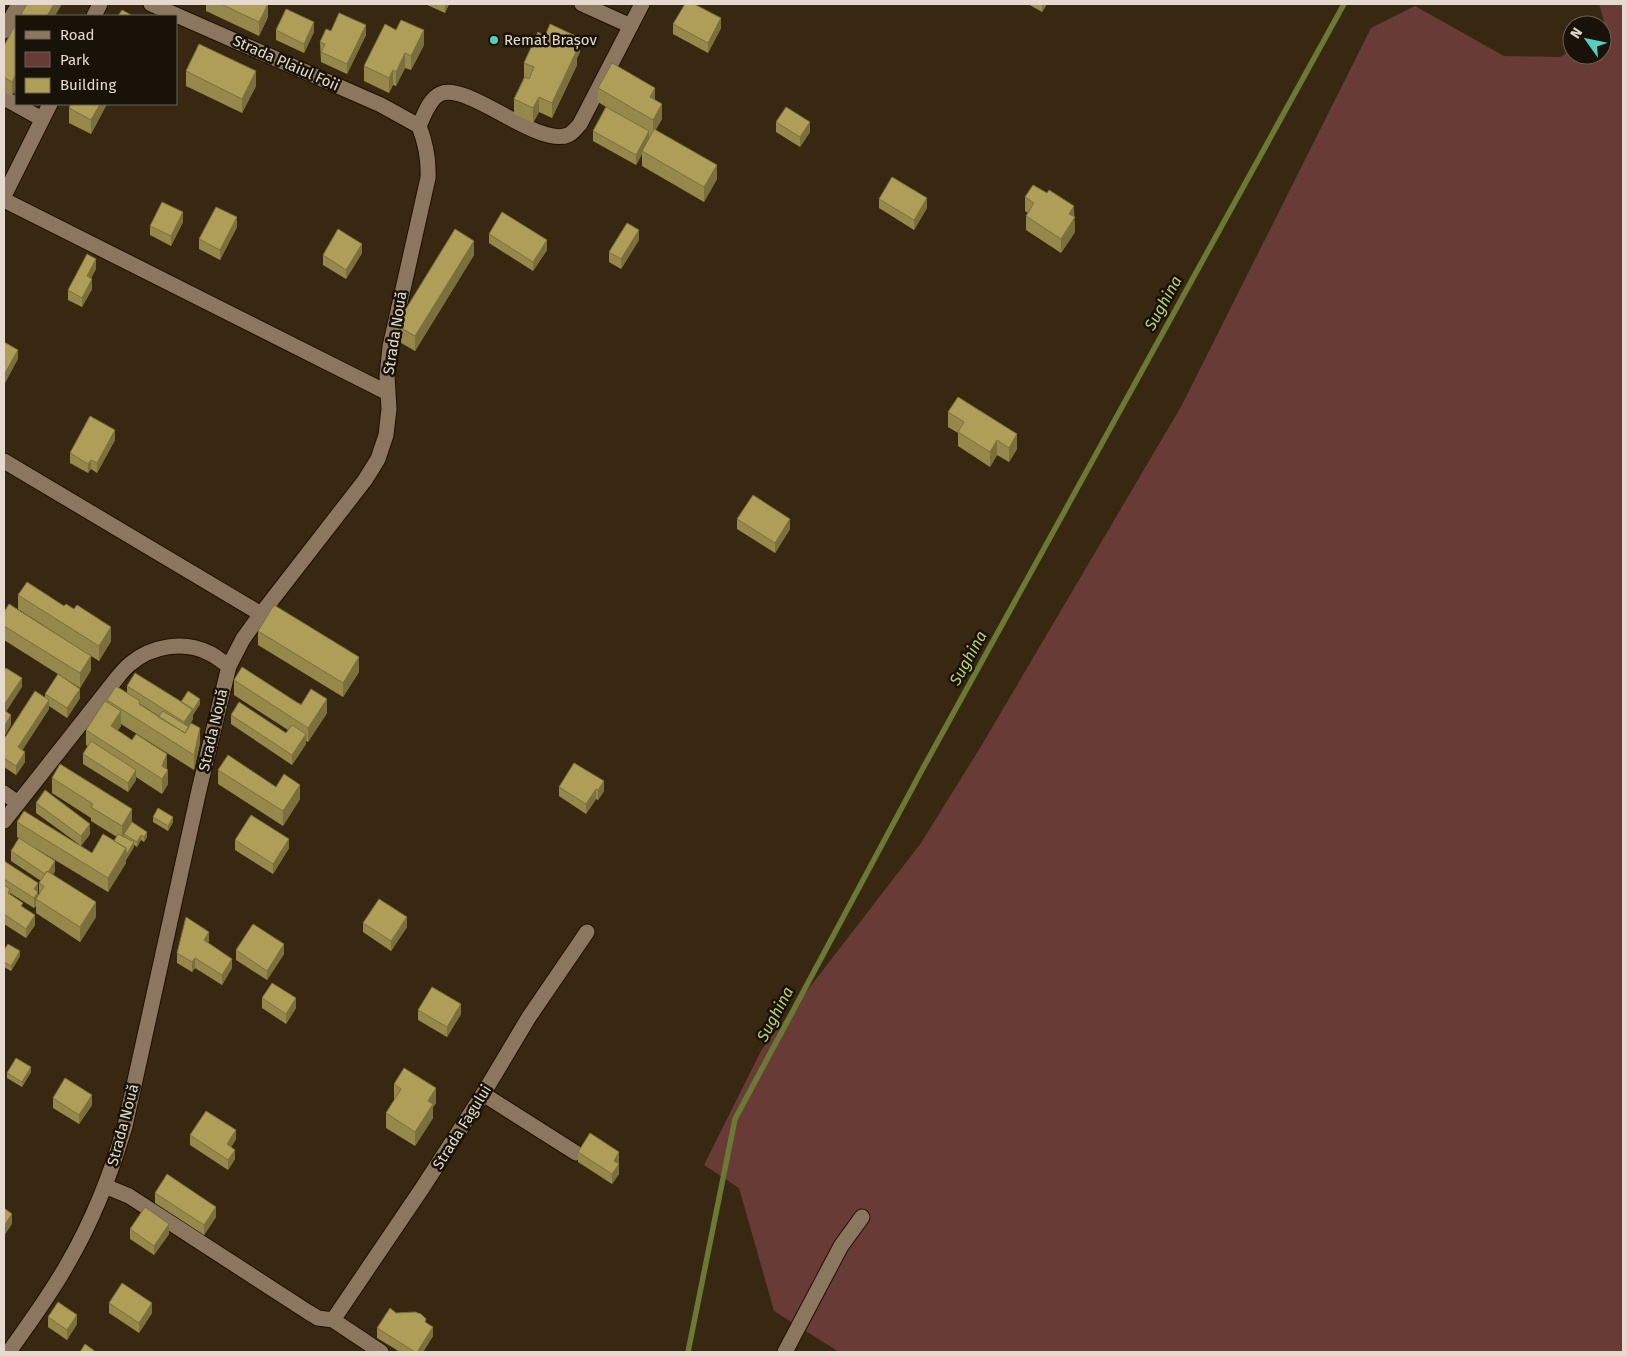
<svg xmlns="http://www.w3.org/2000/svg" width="1627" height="1356" font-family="'Fira Sans',sans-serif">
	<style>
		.green { fill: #683b36 }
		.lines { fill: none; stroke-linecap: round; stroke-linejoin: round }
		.stream { stroke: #6c7935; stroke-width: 5.5 }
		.street-casing { stroke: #1f1000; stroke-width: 17 }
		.street { stroke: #8b775f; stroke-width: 15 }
		.wall { fill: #96884b; fill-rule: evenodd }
		.shaded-wall { fill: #7a6f3d }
		.building { fill: #af9e57; stroke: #7a6f3d }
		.poi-dot { fill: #57cec2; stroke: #191208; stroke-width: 2 }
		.labels { text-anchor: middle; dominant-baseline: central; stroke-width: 5; stroke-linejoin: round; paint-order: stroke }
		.poi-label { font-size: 15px; fill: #e5dacd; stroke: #191208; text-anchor: start }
		.street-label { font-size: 15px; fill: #e5dacd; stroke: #191208 }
		.water-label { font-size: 16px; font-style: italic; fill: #bdd071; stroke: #191208 }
	</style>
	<rect width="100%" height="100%" fill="#382711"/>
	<path class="green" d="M1599 4H1623V1352H839L774 1311 739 1188 704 1165 762 1049 921 843 980 748 1182 405 1371 28 1415 6 1504 56 1560 57 1572 50V55H1602V31L1606 29Z"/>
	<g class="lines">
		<path class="stream" d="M688 1352 735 1119 922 770 1344 4"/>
		<defs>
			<path id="street" d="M151 4 381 105 419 126
				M582 4 631 26
				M94 16 100 4
				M4 31 19 4
				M4 98 42 119
				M419 126C424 116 429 99 440 94 467 81 538 148 568 135 573 133 576 128 580 124L642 4
				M4 196 50 104
				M4 200 388 393
				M4 461 261 614
				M4 793 18 803
				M4 821 117 678C121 673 125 668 130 664 151 646 184 640 209 653 216 656 222 662 229 666
				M483 1094 576 1153
				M105 1186 129 1196 308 1312 318 1318 333 1320 381 1352
				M333 1320 423 1187 483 1094 529 1017 587 932
				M9 1352C29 1323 51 1294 68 1263 93 1220 111 1174 125 1126L199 790 229 666 243 639 261 614 365 480 378 459 386 435 389 409 387 376 390 347 428 178C429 159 426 144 419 126
				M785 1352 841 1246 862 1217"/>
		</defs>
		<use href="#street" class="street-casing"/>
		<use href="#street" class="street"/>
	</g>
	<path class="wall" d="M206 4H268V17L259 36 206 11Z
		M425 4H449L445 13Z
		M1028 4H1047L1042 12Z
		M16 23 12 96 4 92V46Z
		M673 24 721 28 708 53 673 34Z
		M276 30 314 32 304 53 276 40Z
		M331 31 366 35 347 74 321 62 320 42Z
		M424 45 411 70 405 68 396 86 393 85 389 93 364 81V66Z
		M580 52 577 58V65L552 118 539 112 533 123 514 114V99L524 77V63Z
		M186 71 256 86 242 113 186 86Z
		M598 88 655 100 662 119 655 130 717 179 704 202 642 166V154L636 165 593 141V131L606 107 598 102Z
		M107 104 91 134 69 123V108Z
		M776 122 810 132 800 147 776 132Z
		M1025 197 1074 217 1075 232 1061 253 1026 230V216L1028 213 1025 211Z
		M879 199 927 208 914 230 879 208Z
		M183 222 171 246 150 235V226Z
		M237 227 220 260 199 249V239Z
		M489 234 547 250 533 271 489 243Z
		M639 240 621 269 609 262V252Z
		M362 253 346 279 323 265V255Z
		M474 255 415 351 396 340V325Z
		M96 269 91 278 92 289 82 307 68 300V290Z
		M948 412 1017 449 1009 462 997 455 990 467 958 446V433L948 427Z
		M115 440 97 473 91 469 88 473 70 463V453Z
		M737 519 790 529 775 553 737 529Z
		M18 595 111 641 99 661 91 656V670L80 688 4 640V612L83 651 18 609Z
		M258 631 359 672 343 697 258 645Z
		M234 680 327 713 308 742 306 741V744L292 765 231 724V715L286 733 288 730 234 695Z
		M127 686 181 702 200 704 193 715V719L188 727 200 743 194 770 121 724V726L117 731 167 768 168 784 162 794 136 777V780L128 792 83 764V754L88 746 86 745V730L107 702V700L127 693ZM140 704 159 716 158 717 140 706Z
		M45 694 80 698 67 718 49 706V709L22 750 25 762 16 775 4 767V739L45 697Z
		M574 763 604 791 598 800 596 799 586 814 559 796V787Z
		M218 770 300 799 283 826 218 784Z
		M52 778 132 822 147 837 144 842 141 840 137 847 134 845V847L126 860V863L108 892 35 848 55 871 53 875 96 917 80 942 36 913V906L34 908 10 893V895L23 907 35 925 26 938 4 924V861L38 883V895L39 893V883L41 881 11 861V851L19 838 17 837V822L80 845 36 813V803L90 834 81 846 92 853 114 841 117 837 91 821V818L52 793Z
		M153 817 173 822 168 831 153 822Z
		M235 840 289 848 273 874 235 850Z
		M363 923 407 927 391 951 363 932Z
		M209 941 208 943 232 968 222 985 195 968 192 972 177 963V953Z
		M4 950 20 956 11 971 4 967Z
		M236 950 284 954 267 980 236 960Z
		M262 998 296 1008 286 1024 262 1008Z
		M418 1010 461 1014 447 1037 418 1020Z
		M31 1072 22 1087 7 1078V1073Z
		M394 1084 436 1103 433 1107V1118L415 1146 386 1128V1113L395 1100 394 1099Z
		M53 1098 92 1105 79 1124 53 1108Z
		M190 1135 236 1139 231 1147 235 1159 228 1170 190 1145Z
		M578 1152 619 1162 618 1164 619 1174 612 1184 578 1162Z
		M155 1193 216 1217 204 1235 155 1203Z
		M130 1229 169 1234 154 1255 130 1239Z
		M109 1303 152 1313 139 1333 109 1313Z
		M396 1313 426 1322 433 1336 423 1352H400L377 1338V1328Z
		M48 1317 77 1324 67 1340 48 1327Z"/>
	<path class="shaded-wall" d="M54 4H62L55 16H47Z
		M268 4V17L259 36V22Z
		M445 4H449L445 13Z
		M1042 4H1047L1042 12Z
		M721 18V28L708 53V43Z
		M314 22V32L304 53V44Z
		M366 25V35L347 74V64Z
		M424 30V45L411 70V56Z
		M580 38V52L577 58V65L552 118V103Z
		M405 53V68L396 86V72Z
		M393 70V85L389 93V78Z
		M256 71V86L242 113V99Z
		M16 74V89L12 96V82Z
		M655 88V102L650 97Z
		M539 97V112L533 123V108Z
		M100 104H107L91 134V120Z
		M662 104V119L653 135V120Z
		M810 122V132L800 147V137Z
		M649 131V141L642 151V154L636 165V155Z
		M717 165V179L704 202V187Z
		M927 198V208L914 230V220Z
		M1074 206 1075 232 1061 253V239L1069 214Z
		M183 212V222L171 246V236Z
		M237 217V227L220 260V250Z
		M639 230V240L621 269V259Z
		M547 240V250L533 271V262Z
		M474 241V255L415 351V336Z
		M362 244V253L346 279V270Z
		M96 259V269L87 286V276Z
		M92 279V289L82 307V298Z
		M18 350V359L4 385V375Z
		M115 430V440L97 473V463Z
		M1017 434V449L1009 462V448Z
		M997 440V455L990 467V452Z
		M91 460V469L88 473V464Z
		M790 519V529L775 553V543Z
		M111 627V641L99 661V646Z
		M91 656V670L80 688V673Z
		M359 657V672L343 697V683Z
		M22 678V687L4 715V705Z
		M80 689V698L67 718V708Z
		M200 699V704L193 715V719L184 732V722Z
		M327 699V713L308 742V728Z
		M49 700V709L18 757V747Z
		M121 711V726L111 741V726Z
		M11 715V725L4 737V727Z
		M200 728V743L194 770V755Z
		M306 734V744L292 765V755Z
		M25 752V762L16 775V766Z
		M167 754V768L165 775 168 770V784L162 794V766Z
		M136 770V780L128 792V783Z
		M604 781V791L598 800V790Z
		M300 785V799L283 826V811Z
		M596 789V799L586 814V804Z
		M132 809V823L124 834V837L122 840V826Z
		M173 817V822L168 831V826Z
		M90 824V834L81 846V836Z
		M147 832V837L144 842V837Z
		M141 835V840L137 847V842Z
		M289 839V848L273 874V864Z
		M134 842V847L126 860V863L108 892V878L126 848Z
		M55 861V871L47 884V874Z
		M38 883V900L36 899V906L34 908V889Z
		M96 902V917L80 942V927Z
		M35 915V925L26 938V929Z
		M407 917V927L391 951V941Z
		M209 932V941L204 949V940Z
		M284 944V954L267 980V971Z
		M20 951V956L11 971V966Z
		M195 958V968L192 972V962Z
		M232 959V968L222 985V975Z
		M296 998V1008L286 1024V1014Z
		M461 1004V1014L447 1037V1027Z
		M31 1067V1072L22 1087V1082Z
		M436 1088V1103L433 1107V1118L415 1146V1132L428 1101Z
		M92 1095V1105L79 1124V1115Z
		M236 1130V1139L227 1154V1144Z
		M235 1150V1159L228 1170V1160Z
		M619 1152V1162L614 1171V1161Z
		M619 1164V1174L612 1184V1174Z
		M216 1207V1217L204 1235V1225Z
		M12 1214V1224L4 1236V1226Z
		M169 1224V1234L154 1255V1246Z
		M152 1303V1313L139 1333V1323Z
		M77 1315V1324L67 1340V1330Z
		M433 1327V1336L423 1352H417Z"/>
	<path class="building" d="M27 4H54L47 16H20Z
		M221 4H268L259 22Z
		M685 4H694L721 18 708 43 673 24Z
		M286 9 314 22 304 44 276 30Z
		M122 10 133 16H118Z
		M339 13 366 25 347 64 321 52 325 44 320 42 326 29 331 31Z
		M401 20 424 30 411 56 405 53 396 72 393 70 389 78 364 66 385 24 396 30Z
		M16 23V74L12 82 4 77V46Z
		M550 24 580 38 574 49 577 50 552 103 539 97 533 108 514 99 525 77 529 79 534 67 524 63 538 32 545 36Z
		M199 44 256 71 242 99 186 71Z
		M612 63 655 88 650 97 662 104 653 120 598 88Z
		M71 104H100L91 120 69 108Z
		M606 107 649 131 636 155 593 131Z
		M786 107 810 122 800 137 776 122Z
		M654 129 717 165 704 187 642 151Z
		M892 177 927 198 914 220 879 199Z
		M1033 185 1047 193 1049 190 1074 206 1069 214 1075 217 1061 239 1026 216 1034 203 1025 197Z
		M162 202 183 212 171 236 150 226Z
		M216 207 237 217 220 250 199 239Z
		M502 212 547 240 533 262 489 234Z
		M627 223 639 230 621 259 609 252Z
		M338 229 362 244 346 270 323 255Z
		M455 229 474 241 415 336 396 325Z
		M87 254 96 259 87 276 92 279 82 298 68 290Z
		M4 342 18 350 4 375Z
		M958 397 1017 434 1009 448 997 440 990 452 958 432 964 422 948 412Z
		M90 416 115 430 97 463 91 460 88 464 70 453Z
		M753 495 790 519 775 543 737 519Z
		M27 582 64 606 66 604 74 609 77 605 111 627 99 646 18 595Z
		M9 604 91 656 80 673 4 626V612Z
		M274 605 359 657 343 683 258 631Z
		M242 667 301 705 311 689 327 699 308 728 234 680Z
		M6 668 22 678 4 705V671Z
		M135 673 193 709 184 722 127 686Z
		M58 674 80 689 67 708 45 694Z
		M116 686 140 701 139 704 185 733 191 723 200 728 194 755 107 700Z
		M35 691 49 700 18 747 25 752 16 766 4 758V739Z
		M188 691 200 699 193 710 181 702Z
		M105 701 121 711 111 726 132 740 136 734 167 754 162 766 168 770 162 779 86 730Z
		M239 702 286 733 292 725 306 734 292 755 231 715Z
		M4 710 11 715 4 727Z
		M163 711 189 727 185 733 158 717Z
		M91 741 136 770 128 783 83 754Z
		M228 755 276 787 284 774 300 785 283 811 218 770Z
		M574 763 604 781 598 790 596 789 586 804 559 787Z
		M60 764 132 809 122 826 91 807 93 804 52 778Z
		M45 790 90 824 81 836 36 803Z
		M158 808 173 817 168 826 153 817Z
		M24 811 92 853 103 834 126 848 108 878 17 822Z
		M251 815 289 839 273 864 235 840Z
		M132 822 147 832 144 837 141 835 137 842 124 834Z
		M118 834 134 842 126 855V848L114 841Z
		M19 838 55 861 48 872 47 871 45 874 11 851Z
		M4 861 38 883 34 889 38 892 34 898 4 879Z
		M47 871 96 902 80 927 36 899 44 886 39 883Z
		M4 885 10 889 8 893 23 903 21 906 35 915 26 929 4 914Z
		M379 899 407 917 391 941 363 923Z
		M186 917 209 932 204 940 232 959 222 975 195 958 192 962 177 953Z
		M253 924 284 944 267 971 236 950Z
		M8 944 20 951 11 966 4 962V950Z
		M272 983 296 998 286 1014 262 998Z
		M432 987 461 1004 447 1027 418 1010Z
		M16 1058 31 1067 22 1082 7 1073Z
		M404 1068 436 1088 428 1101 433 1104 415 1132 386 1113 401 1089 394 1084Z
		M65 1078 92 1095 79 1115 53 1098Z
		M206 1111 236 1130 227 1144 235 1150 228 1160 190 1135Z
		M590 1133 619 1152 614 1161 619 1164 612 1174 578 1152Z
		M167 1174 216 1207 204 1225 155 1193Z
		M145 1207 169 1224 154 1246 130 1229Z
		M4 1208 12 1214 4 1226Z
		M122 1283 152 1303 139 1323 109 1303Z
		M58 1302 77 1315 67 1330 48 1317Z
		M390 1308 396 1313 415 1312 421 1314 426 1319 425 1322 433 1327 417 1352H415L377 1328Z
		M85 1344 96 1352H80Z"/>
	<circle class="poi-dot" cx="494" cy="40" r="5"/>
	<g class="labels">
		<g class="poi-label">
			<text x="504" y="40">Remat Brașov</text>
		</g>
		<g class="street-label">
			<text transform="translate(286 63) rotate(24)">Strada Plaiul Foii</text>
			<text transform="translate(395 333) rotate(-81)">Strada Nouă</text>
			<text transform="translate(213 730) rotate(-77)">Strada Nouă</text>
			<text transform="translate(123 1125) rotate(-75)">Strada Nouă</text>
			<text transform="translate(462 1127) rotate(-58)">Strada Fagului</text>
		</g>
		<g class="water-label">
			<text transform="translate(1163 303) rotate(-61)">Sughina</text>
			<text transform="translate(968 658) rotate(-61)">Sughina</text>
			<text transform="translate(775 1014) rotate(-62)">Sughina</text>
		</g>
	</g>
	<rect width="1627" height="1356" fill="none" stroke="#e5dacd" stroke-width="10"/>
	<rect x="15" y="15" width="162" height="90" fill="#191208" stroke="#6b6257"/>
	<rect x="25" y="31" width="25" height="8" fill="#8b775f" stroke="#6b6257"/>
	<text x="60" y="40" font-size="15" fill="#e5dacd">Road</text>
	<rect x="25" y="52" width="25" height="15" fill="#683b36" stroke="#6b6257"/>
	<text x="60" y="65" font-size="15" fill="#e5dacd">Park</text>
	<rect x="25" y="78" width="25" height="15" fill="#af9e57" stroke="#6b6257"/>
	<text x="60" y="90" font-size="15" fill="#e5dacd">Building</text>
	<g transform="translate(1587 40) rotate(303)"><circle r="24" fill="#191208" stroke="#6b6257"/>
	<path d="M0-4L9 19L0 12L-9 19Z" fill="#57cec2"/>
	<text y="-8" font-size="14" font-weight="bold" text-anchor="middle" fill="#e5dacd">N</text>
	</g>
</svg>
